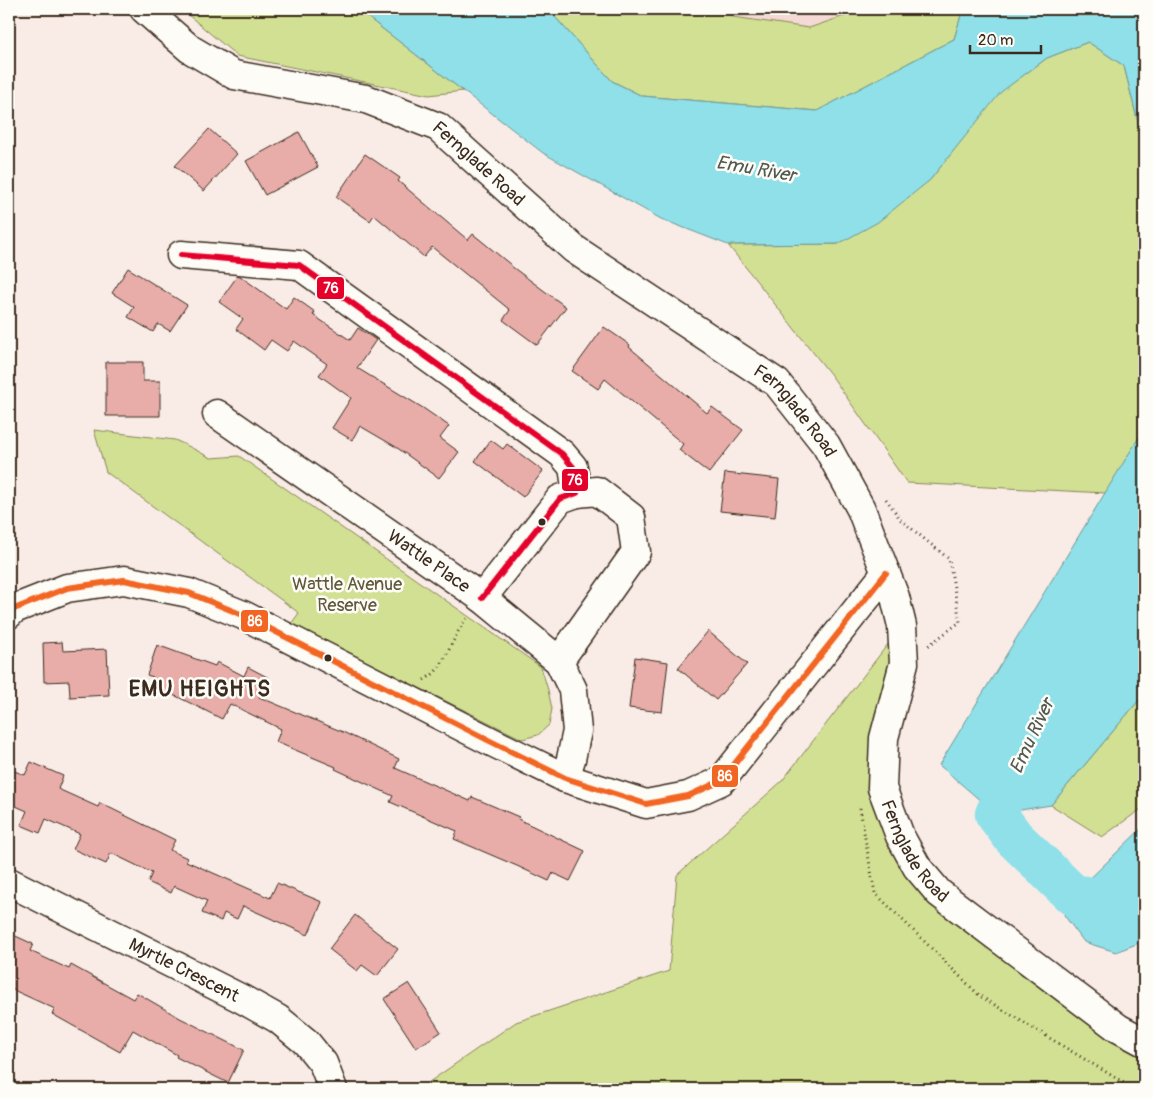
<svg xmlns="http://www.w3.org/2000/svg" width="1153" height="1098" font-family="Pangolin,sans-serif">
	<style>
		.built { fill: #f4d9d4 }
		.green { fill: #d2e093; stroke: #868558 }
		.water { fill: #8fe0e8; stroke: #6d9797 }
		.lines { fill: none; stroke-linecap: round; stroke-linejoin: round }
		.river { stroke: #8fe0e8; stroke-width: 42 }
		.building { fill: #e8ada8; stroke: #3b2a1e }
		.minor-casing { stroke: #3b2a1e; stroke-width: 31 }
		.path { stroke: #3b2a1e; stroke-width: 3; stroke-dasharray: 1 4; stroke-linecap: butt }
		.minor { stroke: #fdfcf7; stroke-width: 28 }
		.bus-1-casing { stroke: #fdfcf7; stroke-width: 10 }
		.bus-2-casing { stroke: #fdfcf7; stroke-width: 10 }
		.bus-1 { stroke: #e4002b; stroke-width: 6 }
		.bus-2 { stroke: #f26522; stroke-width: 6 }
		.bus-dot { fill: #3b2a1e; stroke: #fdfcf7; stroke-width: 2 }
		.labels { text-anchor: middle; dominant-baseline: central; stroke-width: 5; stroke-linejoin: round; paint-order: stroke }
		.street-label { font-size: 18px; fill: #3b2a1e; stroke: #fdfcf7 }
		.park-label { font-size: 18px; fill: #61583b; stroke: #fdfcf7 }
		.water-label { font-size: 19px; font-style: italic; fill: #505850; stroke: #fdfcf7 }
		.district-label { font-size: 22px; font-weight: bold; letter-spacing: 1px; fill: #3b2a1e; stroke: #fdfcf7 }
		.line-badge { stroke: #fdfcf7; stroke-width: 2 }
		.badge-label { font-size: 14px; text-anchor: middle; font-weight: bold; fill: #fff }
	</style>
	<rect width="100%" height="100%" fill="#f9ece7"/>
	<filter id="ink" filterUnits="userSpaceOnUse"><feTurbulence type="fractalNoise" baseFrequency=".02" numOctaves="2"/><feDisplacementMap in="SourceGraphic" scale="10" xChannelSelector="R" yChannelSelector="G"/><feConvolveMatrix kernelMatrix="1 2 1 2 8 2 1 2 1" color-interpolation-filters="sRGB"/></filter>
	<g filter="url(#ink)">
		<path class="built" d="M720 9H863L862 10 809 28 733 17Z"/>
		<path class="green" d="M181 9H357L463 91 429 95 237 56Z
			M548 9H720L733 17 809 28 862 10 863 9H963L954 39 817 111 642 96 612 81Z
			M1088 42 1124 66 1144 147V429L1106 493 907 483 831 375 728 245 838 244 930 180 1000 92 1047 58Z
			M94 430 175 440 188 446 211 458 239 456 541 667 548 690 552 709 549 725 538 735 522 739 291 624 299 613 106 472Z
			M902 626 882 787 917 866 1144 1042V1089H419L516 1022 669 971 677 875 782 781Z
			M1144 692V807L1102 837 1051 805 1140 699Z"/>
		<path class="water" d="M357 9H548L612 81 642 96 817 111 954 39 963 9H1144V147L1124 66 1088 42 1047 58 1001 92 930 180 878 222 838 244 728 245 661 219 543 153Z
			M1144 429V692L1140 699 1051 805 996 814 939 765Z
			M1144 826V941L1116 952 1084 942 1064 915 1073 895Z"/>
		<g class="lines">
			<path class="river" d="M1020 761 996 814 1014 838 1073 895 1131 904 1144 901"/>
		</g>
		<path class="building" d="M209 129 237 154 204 191 175 166Z
			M299 132 318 167 265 195 246 161Z
			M365 154 400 178 398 181 468 240 473 234 511 265V266L566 307 537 345 503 320 510 310 432 247 424 257 374 215 370 221 336 197Z
			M128 268 187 305 170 331 158 324 153 332 128 317 134 307 112 293Z
			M238 275 240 276 286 309 294 297 315 312 313 315 350 340 358 328 376 340 357 368 423 408 449 426 440 438 459 452 439 478 396 447 360 426 352 440 332 428 351 398 319 375 327 364 294 341 287 351 271 340 264 350 236 329 243 319 219 302Z
			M604 327 630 345 629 347 707 413 712 407 743 430 709 473 679 450 683 444 605 379 598 389 572 371Z
			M106 362H143V381H160V416H106Z
			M491 440 503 449 507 444 543 471 523 497 475 461Z
			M725 473 779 479 775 517 720 511Z
			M708 631 747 664 716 700 678 668Z
			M62 642 63 651 107 649 109 695 70 697 69 681 44 682 43 643Z
			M157 645 215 666 217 662 244 676 248 667 269 678 259 697 343 732 399 759 395 768 470 801 472 797 519 817 518 819 585 851 570 881 553 873 549 881 517 866 454 839 457 831 390 802 393 796 335 769 336 767 276 742 281 729 230 704 222 719 178 697 150 687 153 677 147 675Z
			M635 657 668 662 662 712 629 708Z
			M31 762 63 776 58 789 98 807 100 803 175 840 170 850 187 858 186 861 270 898 277 883 322 902 308 935 243 906 237 919 224 913 221 921 202 913 207 901 174 886 171 893 148 882 152 873 111 853 106 864 73 849 80 834 46 819 40 833 21 825 27 811 9 803V769L25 775Z
			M355 915 398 949 377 976 362 965 357 971 329 949Z
			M9 933 33 944 30 951 69 969 71 965 133 999 137 993 180 1018 244 1050 228 1083 176 1057 177 1055 133 1030 120 1052 52 1014 55 1009 9 988Z
			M409 983 441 1032 416 1048 384 999Z"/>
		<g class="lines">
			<defs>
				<g id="minor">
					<path id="s1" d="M144 9 190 49 234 75 366 99 438 127 574 249 777 383 826 445 861 509 895 597 902 626 904 663 884 738 882 788 900 836 917 867 939 893 1118 1028 1144 1042"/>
					<path d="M181 255 299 265 562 454 573 467 577 493 560 499 482 598"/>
					<path id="s2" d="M217 414 482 598 559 661 573 690 577 731 571 759 565 778"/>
					<path d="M9 614 14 609 67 588 124 580 189 593 243 615 488 740 565 778 646 804 688 796 721 781 886 573"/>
					<path d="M559 661 636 552 631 517 597 491 577 493"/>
					<path id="s3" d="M9 882 242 999 278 1019 306 1042 323 1063 333 1089"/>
				</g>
			</defs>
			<use href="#minor" class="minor-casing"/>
			<path class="path" d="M886 499 901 520 949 559 960 622 928 646
				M424 680C427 678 431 676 434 673 447 660 454 634 467 618
				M860 808 865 838 875 893 980 996 1134 1089"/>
			<use href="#minor" class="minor"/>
			<defs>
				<path id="bus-1" d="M181 255 299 265 562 454 573 467 577 493 560 499 482 598"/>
				<path id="bus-2" d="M9 614 14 609 67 588 124 580 189 593 243 615 488 740 565 778 646 804 688 796 721 781 886 573"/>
			</defs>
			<use href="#bus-1" class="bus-1-casing"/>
			<use href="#bus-2" class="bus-2-casing"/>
			<use href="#bus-1" class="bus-1"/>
			<use href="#bus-2" class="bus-2"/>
		</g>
	</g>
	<g class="bus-dot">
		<circle cx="542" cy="522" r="4.5"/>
		<circle cx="328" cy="658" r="4.5"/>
	</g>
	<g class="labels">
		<g class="street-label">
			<text stroke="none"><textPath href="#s1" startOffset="378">Fernglade Road</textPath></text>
			<text stroke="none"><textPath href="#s1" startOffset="782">Fernglade Road</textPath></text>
			<text stroke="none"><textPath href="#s2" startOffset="258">Wattle Place</textPath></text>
			<text stroke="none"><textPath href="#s1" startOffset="1262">Fernglade Road</textPath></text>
			<text stroke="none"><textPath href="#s3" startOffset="196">Myrtle Crescent</textPath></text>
		</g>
		<g class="park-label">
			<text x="347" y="584">Wattle Avenue<tspan x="347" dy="21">Reserve</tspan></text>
		</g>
		<g class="water-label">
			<text transform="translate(756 169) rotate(10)">Emu River</text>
			<text transform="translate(1032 736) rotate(-65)">Emu River</text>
		</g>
		<g class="district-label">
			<text x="200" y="689">EMU HEIGHTS</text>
		</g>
	</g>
	<g class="line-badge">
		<rect x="316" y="276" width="29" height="24" rx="5" fill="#e4002b"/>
		<rect x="561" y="468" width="28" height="24" rx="5" fill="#e4002b"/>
		<rect x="240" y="609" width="29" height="24" rx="5" fill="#f26522"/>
		<rect x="711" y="764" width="28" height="24" rx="5" fill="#f26522"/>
	</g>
	<g class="badge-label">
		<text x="331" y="293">76</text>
		<text x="575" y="485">76</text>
		<text x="255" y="626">86</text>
		<text x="725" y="781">86</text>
	</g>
	<rect width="1153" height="1098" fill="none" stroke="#fdfcf7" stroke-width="30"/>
	<rect x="15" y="15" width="1123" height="1068" fill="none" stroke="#3b2a1e" stroke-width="2" filter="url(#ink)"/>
	<path d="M970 45v8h71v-8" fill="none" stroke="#3b2a1e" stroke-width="2.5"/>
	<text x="978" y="45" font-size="15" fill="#3b2a1e" stroke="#fdfcf7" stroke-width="4" paint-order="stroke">20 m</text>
</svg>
